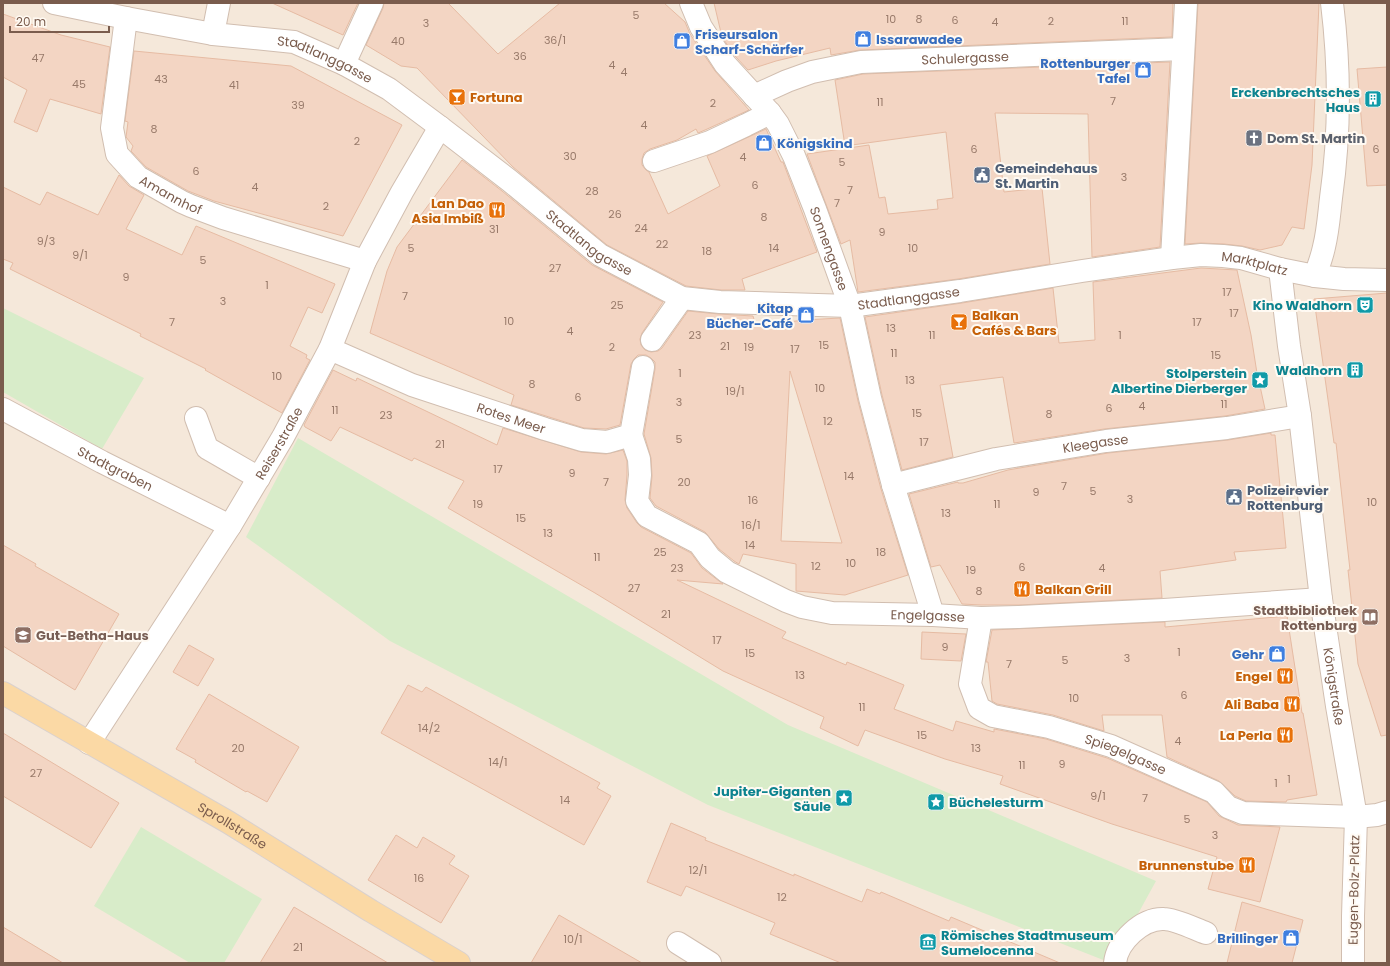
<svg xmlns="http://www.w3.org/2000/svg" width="1390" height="966" font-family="Poppins,sans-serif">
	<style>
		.residential { fill: #f5e8da }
		.green { fill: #d8ecc9 }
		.building { fill: #f3d5c3; stroke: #e6bba3; fill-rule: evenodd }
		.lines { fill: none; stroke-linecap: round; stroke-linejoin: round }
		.minor-casing { stroke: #d1beb0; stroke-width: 24 }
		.major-casing { stroke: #dad1cd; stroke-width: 24 }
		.minor { stroke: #fff; stroke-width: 22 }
		.major { stroke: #fbd9a5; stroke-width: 22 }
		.labels { text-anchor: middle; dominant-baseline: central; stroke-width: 4; stroke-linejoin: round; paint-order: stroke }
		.number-label { font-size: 11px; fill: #987a6a }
		.shop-label { font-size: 13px; font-weight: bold; fill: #366cbe; stroke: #fffaf3; text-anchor: end }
		.street-label { font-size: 13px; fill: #7a5c4d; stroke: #fffaf3 }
		.culture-label { font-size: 13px; font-weight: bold; fill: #0d838f; stroke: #fffaf3; text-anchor: end }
		.food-label { font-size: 13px; font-weight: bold; fill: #c56008; stroke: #fffaf3; text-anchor: end }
		.worship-label { font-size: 13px; font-weight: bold; fill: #5b616d; stroke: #fffaf3; text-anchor: start }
		.service-label { font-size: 13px; font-weight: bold; fill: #4e5e75; stroke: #fffaf3; text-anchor: start }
		.education-label { font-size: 13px; font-weight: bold; fill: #785e54; stroke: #fffaf3; text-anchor: end }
	</style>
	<rect width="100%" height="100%" fill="#fdf6ec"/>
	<path class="residential" d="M3 3H1387V963H3Z"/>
	<path class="green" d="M3 308 144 378 102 449 3 392Z
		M298 438 788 725 1156 881 1111 963 708 805 390 641 246 537Z
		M141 827 262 899 224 963H190L94 906Z"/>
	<path class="building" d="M272 3H358L343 35Z
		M384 3H448L498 54 560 3H664L685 22 690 34 715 71 749 110 705 130 698 133 696 129 677 140 650 149 644 153 642 159V165L646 170 649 172 668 214 720 186 707 156 766 129 781 162H783L817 252 742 279 745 290H721L686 286 607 245 513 167 417 68 401 66 366 45 383 8Z
		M714 3H1173L1172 37 860 50 831 55 830 48 776 61 748 70 735 56 722 37Z
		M1198 3H1319L1312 165 1304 229 1292 227 1282 245 1260 250 1242 246 1224 244 1201 243 1185 244Z
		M3 14 61 35 110 47 101 114 50 99 37 132 14 122 27 90 3 77Z
		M134 51 291 66 402 125 343 236 214 201 188 191 146 167 131 151 133 146 126 137 128 122 125 121Z
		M1170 62 1160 247 1092 257 1088 114 995 113 1004 192 1042 188 1050 264 958 279 858 292 850 240 841 244 807 154 869 145 879 198 885 197 888 214 938 209 937 200 953 198 946 132 845 146 835 80 863 74Z
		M1387 67V185L1367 186 1357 69Z
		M462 160 502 191 592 265 663 302 642 333 640 339 641 345 645 350 651 352 658 351 662 348 688 311 719 314 753 316 756 326 804 320 840 318 858 401 881 489 908 575 845 595 796 591V564L743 554 739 564 734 561 719 549 705 532 656 506 650 498 652 476 651 458 644 434 655 369V362L651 358 646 355H638L634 359 631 364 620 425 606 429 584 428 511 405 514 395 370 333 387 271 397 247ZM790 371 842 543 781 541Z
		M119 175 129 186 144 195 126 229 182 255 196 226 335 284 322 313 308 307 290 346 307 355 306 358 310 360 282 413 205 370 206 369 140 336 141 334 10 269 13 263 3 259V187L40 205 47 192 98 215Z
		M1201 268 1237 270 1251 335 1259 386H1260L1265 409 1225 416 1104 429 1014 443 1003 377 940 385 953 457 902 470 882 395 865 317 962 303 1053 288 1059 343 1095 340 1093 282Z
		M1387 293V735L1381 736 1358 664 1348 570H1350L1336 443H1334L1314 299Z
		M333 370 356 381 357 378 497 445 503 428 581 452 606 454 623 450 627 461V475L625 500 627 508 637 523 641 527 691 553 702 568 723 584 677 580 786 632 782 638 846 665 847 662 904 685 894 709 953 731 956 721 994 732V729L1046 739 1107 758 1207 802 1219 816 1238 825 1280 827 1260 902 1208 889 1217 857 1112 824 1000 784 1003 776 945 759 865 730 858 746 820 728 824 717 723 671 595 593 448 508 464 481 414 458 412 461 340 427 331 441 305 427 304 425Z
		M1271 433V435H1275L1286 548 1234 552 1236 560 1160 571 1162 598 1019 605H981L962 604 940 565 931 567 909 494 958 482V483H963L1008 470 1108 453 1228 440Z
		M3 545 36 564 35 566 119 614 75 690 3 646Z
		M1287 616 1302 713H1303L1307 736 1317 795 1287 800 1286 802 1246 801 1235 796 1219 781 1167 757 1162 715H1102L1104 731 1053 715 997 704 992 701 988 662H986L992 630 1165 622V627Z
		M922 632 966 634 961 661 921 659Z
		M189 645 214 659 198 686 173 672Z
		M408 685 422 692 426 687 600 783 597 788 611 796 584 845 381 733Z
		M209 694 299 747 267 802 247 791 246 792 195 762 196 760 176 749Z
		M3 733 119 803 91 848 3 796Z
		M671 823 706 838 705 840 750 858 794 876V874L862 902 867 889 880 894 881 892 949 921 951 917 1060 963H841L770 934 775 923 686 886 681 896 647 882Z
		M396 835 417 848 423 837 455 856 449 864 469 876 441 923 368 880Z
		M1242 902 1303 920 1292 963H1227Z
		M294 907 388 963H260Z
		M559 915 642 963H531Z
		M3 927 63 963H3Z"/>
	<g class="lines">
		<defs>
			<g id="minor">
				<path id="s1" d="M54 3 126 18 213 34 294 42 344 64 389 89 440 127 510 181 600 255 682 298 720 302 850 306 960 291 1082 271 1172 258 1201 255 1223 256 1241 258 1280 269 1315 276 1344 279 1387 280"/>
				<path id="s2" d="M691 3 701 27 725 64 770 113 778 124 794 156 815 209 850 306 870 398 893 485 933 615"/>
				<path id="s3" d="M126 18 112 128 117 154 138 177 182 202 191 206 223 218 365 261"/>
				<path d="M213 34 219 3"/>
				<path d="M344 64 372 3"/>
				<path id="s4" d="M754 96 787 81 812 72 861 62 1183 49"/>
				<path d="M654 161 710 142 746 125 770 113"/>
				<path d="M1172 258 1186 3"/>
				<path id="s5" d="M1280 269 1289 346 1300 416 1321 599 1337 706 1356 817 1353 916V963"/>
				<path d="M1315 276C1318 267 1322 257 1324 247 1328 231 1329 215 1331 198 1340 134 1340 68 1332 3"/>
				<path d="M652 340 682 298"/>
				<path id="s6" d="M330 349 412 385 545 429 582 440 607 442 631 435 643 367"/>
				<path id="s7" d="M3 409 102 462 230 526"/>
				<path d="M196 418 207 448 259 478"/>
				<path id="s8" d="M631 435 639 459 640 475 637 501 647 516 699 543 710 558 727 572 786 601 802 607 832 613 933 615 981 618 1019 617 1164 610 1321 599"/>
				<path id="s9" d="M893 485 996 459 1106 441 1227 428 1300 416"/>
				<path id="s10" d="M981 618 970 684 979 708 993 716 1049 727 1111 746 1214 792 1228 807 1243 813 1356 817 1377 815 1387 812"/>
				<path id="s11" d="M89 743 230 526 283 437 330 349 365 261 402 192 440 127"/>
				<path d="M678 943 710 963"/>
				<path d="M1115 963C1117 942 1142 918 1164 919 1175 919 1195 929 1206 933"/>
			</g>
			<g id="major">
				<path id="s12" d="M3 693 228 822 371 911 459 963"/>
			</g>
		</defs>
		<use href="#minor" class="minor-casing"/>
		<use href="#major" class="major-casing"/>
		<use href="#minor" class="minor"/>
		<use href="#major" class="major"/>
	</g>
	<defs>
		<symbol id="shop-square" viewBox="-11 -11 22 22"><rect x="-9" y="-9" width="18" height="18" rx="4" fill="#3f7fe0" stroke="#fffaf3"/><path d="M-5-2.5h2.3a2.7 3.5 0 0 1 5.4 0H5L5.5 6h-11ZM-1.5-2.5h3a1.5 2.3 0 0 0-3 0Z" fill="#fff"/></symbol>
		<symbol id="bar-square" viewBox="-11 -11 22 22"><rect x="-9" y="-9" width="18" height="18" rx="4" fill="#e8710a" stroke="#fffaf3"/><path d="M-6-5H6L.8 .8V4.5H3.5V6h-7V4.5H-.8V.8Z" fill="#fff"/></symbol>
		<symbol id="building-square" viewBox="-11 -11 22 22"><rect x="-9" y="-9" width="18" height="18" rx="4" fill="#0f9aa8" stroke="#fffaf3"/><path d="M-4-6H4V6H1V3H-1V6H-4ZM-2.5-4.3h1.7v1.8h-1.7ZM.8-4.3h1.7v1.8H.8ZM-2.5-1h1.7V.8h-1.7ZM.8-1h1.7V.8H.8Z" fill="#fff"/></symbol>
		<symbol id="church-square" viewBox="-11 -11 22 22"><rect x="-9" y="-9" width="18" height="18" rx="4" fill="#6b7280" stroke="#fffaf3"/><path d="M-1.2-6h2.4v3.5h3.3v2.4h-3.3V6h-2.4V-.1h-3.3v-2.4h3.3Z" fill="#fff"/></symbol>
		<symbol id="civic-square" viewBox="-11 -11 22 22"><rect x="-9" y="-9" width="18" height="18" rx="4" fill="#5c6f8a" stroke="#fffaf3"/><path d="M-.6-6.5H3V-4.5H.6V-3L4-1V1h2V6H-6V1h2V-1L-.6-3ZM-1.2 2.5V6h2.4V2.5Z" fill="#fff"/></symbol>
		<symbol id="restaurant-square" viewBox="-11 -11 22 22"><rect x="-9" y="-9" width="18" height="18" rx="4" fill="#e8710a" stroke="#fffaf3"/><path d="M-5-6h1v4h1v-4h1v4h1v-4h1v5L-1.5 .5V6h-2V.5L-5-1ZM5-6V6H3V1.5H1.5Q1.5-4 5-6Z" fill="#fff"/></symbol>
		<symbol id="theatre-square" viewBox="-11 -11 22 22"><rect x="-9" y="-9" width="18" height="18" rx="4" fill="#0f9aa8" stroke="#fffaf3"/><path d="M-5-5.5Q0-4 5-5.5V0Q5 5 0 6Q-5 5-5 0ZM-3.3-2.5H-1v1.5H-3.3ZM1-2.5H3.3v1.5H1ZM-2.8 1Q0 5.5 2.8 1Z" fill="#fff"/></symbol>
		<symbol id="sight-square" viewBox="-11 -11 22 22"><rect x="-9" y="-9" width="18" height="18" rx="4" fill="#0f9aa8" stroke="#fffaf3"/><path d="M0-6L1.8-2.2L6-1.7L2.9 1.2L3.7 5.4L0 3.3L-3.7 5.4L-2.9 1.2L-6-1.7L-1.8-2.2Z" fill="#fff"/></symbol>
		<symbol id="library-square" viewBox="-11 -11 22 22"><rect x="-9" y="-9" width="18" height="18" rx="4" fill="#8d6e63" stroke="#fffaf3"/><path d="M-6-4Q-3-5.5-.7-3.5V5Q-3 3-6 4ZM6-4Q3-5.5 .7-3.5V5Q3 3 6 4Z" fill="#fff"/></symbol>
		<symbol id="school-square" viewBox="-11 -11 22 22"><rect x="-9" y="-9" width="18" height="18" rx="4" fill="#8d6e63" stroke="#fffaf3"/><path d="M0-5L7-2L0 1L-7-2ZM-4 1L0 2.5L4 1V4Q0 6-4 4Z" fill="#fff"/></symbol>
		<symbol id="museum-square" viewBox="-11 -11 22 22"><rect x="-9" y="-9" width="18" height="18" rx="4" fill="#0f9aa8" stroke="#fffaf3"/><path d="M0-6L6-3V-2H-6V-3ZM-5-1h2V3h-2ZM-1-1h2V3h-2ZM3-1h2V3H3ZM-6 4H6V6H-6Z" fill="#fff"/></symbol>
	</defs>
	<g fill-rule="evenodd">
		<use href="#shop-square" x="853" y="29" width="20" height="20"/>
		<use href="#shop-square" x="672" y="31" width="20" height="20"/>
		<use href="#shop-square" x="1133" y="60" width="20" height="20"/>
		<use href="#bar-square" x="447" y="87" width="20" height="20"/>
		<use href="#building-square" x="1363" y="89" width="20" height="20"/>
		<use href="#church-square" x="1244" y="128" width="20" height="20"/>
		<use href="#shop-square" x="754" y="133" width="20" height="20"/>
		<use href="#civic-square" x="972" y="165" width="20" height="20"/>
		<use href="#restaurant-square" x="487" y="200" width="20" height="20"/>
		<use href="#theatre-square" x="1355" y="295" width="20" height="20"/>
		<use href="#shop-square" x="796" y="305" width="20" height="20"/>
		<use href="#bar-square" x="949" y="312" width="20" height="20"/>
		<use href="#building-square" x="1345" y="360" width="20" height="20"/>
		<use href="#sight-square" x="1250" y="370" width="20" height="20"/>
		<use href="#civic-square" x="1224" y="487" width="20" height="20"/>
		<use href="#restaurant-square" x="1012" y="579" width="20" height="20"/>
		<use href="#library-square" x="1360" y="607" width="20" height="20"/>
		<use href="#school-square" x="13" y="625" width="20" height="20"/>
		<use href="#shop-square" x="1267" y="644" width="20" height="20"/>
		<use href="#restaurant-square" x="1275" y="666" width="20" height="20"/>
		<use href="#restaurant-square" x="1282" y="694" width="20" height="20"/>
		<use href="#restaurant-square" x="1275" y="725" width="20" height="20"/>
		<use href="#sight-square" x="834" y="788" width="20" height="20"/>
		<use href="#sight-square" x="926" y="792" width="20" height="20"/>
		<use href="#restaurant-square" x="1237" y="855" width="20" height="20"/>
		<use href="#shop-square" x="1281" y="928" width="20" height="20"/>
		<use href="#museum-square" x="918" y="932" width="20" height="20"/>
	</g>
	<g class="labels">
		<g class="number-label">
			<text x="636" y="15">5</text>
			<text x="891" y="19">10</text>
			<text x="919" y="19">8</text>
			<text x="955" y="20">6</text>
			<text x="1051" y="21">2</text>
			<text x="1125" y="21">11</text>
			<text x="995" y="22">4</text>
			<text x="426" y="23">3</text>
			<text x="555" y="40">36/1</text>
			<text x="398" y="41">40</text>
			<text x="520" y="56">36</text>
			<text x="38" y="58">47</text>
			<text x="612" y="65">4</text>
			<text x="624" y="72">4</text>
			<text x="161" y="79">43</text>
			<text x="79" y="84">45</text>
			<text x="234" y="85">41</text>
			<text x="1113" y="101">7</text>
			<text x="880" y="102">11</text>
			<text x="713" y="103">2</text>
			<text x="298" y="105">39</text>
			<text x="644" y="125">4</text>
			<text x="154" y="129">8</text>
			<text x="357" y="141">2</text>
			<text x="974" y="149">6</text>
			<text x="1376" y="149">6</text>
			<text x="570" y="156">30</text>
			<text x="743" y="157">4</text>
			<text x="842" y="162">5</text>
			<text x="196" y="171">6</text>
			<text x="1124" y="177">3</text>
			<text x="755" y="185">6</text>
			<text x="255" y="187">4</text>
			<text x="850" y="190">7</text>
			<text x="592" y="191">28</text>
			<text x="837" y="203">7</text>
			<text x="326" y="206">2</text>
			<text x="615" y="214">26</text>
			<text x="764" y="217">8</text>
			<text x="641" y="228">24</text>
			<text x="494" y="229">31</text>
			<text x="882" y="232">9</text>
			<text x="46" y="241">9/3</text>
			<text x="662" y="244">22</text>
			<text x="411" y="248">5</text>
			<text x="774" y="248">14</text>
			<text x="913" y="248">10</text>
			<text x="707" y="251">18</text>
			<text x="80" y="255">9/1</text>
			<text x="203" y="260">5</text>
			<text x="555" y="268">27</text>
			<text x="126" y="277">9</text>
			<text x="267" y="285">1</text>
			<text x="1227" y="292">17</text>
			<text x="405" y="296">7</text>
			<text x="223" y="301">3</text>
			<text x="617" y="305">25</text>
			<text x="1234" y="313">17</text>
			<text x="509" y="321">10</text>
			<text x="172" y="322">7</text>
			<text x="1197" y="322">17</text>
			<text x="891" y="328">13</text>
			<text x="570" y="331">4</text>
			<text x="695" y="335">23</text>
			<text x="932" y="335">11</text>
			<text x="1120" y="335">1</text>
			<text x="824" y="345">15</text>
			<text x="725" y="346">21</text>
			<text x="612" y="347">2</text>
			<text x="749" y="347">19</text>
			<text x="795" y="349">17</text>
			<text x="894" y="353">11</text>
			<text x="1216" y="355">15</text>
			<text x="680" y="373">1</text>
			<text x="277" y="376">10</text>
			<text x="910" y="380">13</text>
			<text x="532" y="384">8</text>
			<text x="820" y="388">10</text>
			<text x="735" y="391">19/1</text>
			<text x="578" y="397">6</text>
			<text x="679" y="402">3</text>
			<text x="1224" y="404">11</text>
			<text x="1142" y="406">4</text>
			<text x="1109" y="408">6</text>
			<text x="335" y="410">11</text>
			<text x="917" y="413">15</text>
			<text x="1049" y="414">8</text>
			<text x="386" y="415">23</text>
			<text x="828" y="421">12</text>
			<text x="679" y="439">5</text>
			<text x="924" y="442">17</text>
			<text x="440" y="444">21</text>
			<text x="498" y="469">17</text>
			<text x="572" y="473">9</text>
			<text x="849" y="476">14</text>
			<text x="606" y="482">7</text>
			<text x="684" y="482">20</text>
			<text x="1064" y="486">7</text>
			<text x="1093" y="491">5</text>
			<text x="1036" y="492">9</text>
			<text x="1130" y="499">3</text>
			<text x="753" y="500">16</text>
			<text x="1372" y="502">10</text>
			<text x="478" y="504">19</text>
			<text x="997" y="504">11</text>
			<text x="946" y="513">13</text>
			<text x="521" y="518">15</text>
			<text x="751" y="525">16/1</text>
			<text x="548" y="533">13</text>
			<text x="750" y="545">14</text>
			<text x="660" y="552">25</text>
			<text x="881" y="552">18</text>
			<text x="597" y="557">11</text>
			<text x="851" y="563">10</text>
			<text x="816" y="566">12</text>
			<text x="1022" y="567">6</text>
			<text x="677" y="568">23</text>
			<text x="1102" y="568">4</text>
			<text x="971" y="570">19</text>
			<text x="634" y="588">27</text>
			<text x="979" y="591">8</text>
			<text x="666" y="614">21</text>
			<text x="717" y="640">17</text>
			<text x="945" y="647">9</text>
			<text x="1179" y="652">1</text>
			<text x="750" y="653">15</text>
			<text x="1127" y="658">3</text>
			<text x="1065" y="660">5</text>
			<text x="1009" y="664">7</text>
			<text x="800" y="675">13</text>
			<text x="1184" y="695">6</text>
			<text x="1074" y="698">10</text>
			<text x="862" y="707">11</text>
			<text x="429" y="728">14/2</text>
			<text x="922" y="735">15</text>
			<text x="1178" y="741">4</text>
			<text x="238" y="748">20</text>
			<text x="976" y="748">13</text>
			<text x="498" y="762">14/1</text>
			<text x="1062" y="764">9</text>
			<text x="1022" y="765">11</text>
			<text x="36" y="773">27</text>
			<text x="1289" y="779">1</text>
			<text x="1276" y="783">1</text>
			<text x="1098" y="796">9/1</text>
			<text x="1145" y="798">7</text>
			<text x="565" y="800">14</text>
			<text x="1187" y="819">5</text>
			<text x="1215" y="835">3</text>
			<text x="698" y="870">12/1</text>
			<text x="419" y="878">16</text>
			<text x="782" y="897">12</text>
			<text x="573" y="939">10/1</text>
			<text x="298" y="947">21</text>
		</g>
		<g class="shop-label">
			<text x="695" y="34" text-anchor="start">Friseursalon<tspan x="695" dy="15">Scharf-Schärfer</tspan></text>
			<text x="876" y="39" text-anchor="start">Issarawadee</text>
			<text x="1130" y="63">Rottenburger<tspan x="1130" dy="15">Tafel</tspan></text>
			<text x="777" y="143" text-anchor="start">Königskind</text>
			<text x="793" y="308">Kitap<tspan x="793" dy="15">Bücher-Café</tspan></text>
			<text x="1264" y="654">Gehr</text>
			<text x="1278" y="938">Brillinger</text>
		</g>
		<g class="street-label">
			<text stroke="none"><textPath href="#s4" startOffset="217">Schulergasse</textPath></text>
			<text stroke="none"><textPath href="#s1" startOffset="278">Stadtlanggasse</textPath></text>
			<text stroke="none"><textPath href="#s3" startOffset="206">Amannhof</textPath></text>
			<text stroke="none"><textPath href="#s1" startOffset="602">Stadtlanggasse</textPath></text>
			<text stroke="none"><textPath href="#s2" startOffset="285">Sonnengasse</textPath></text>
			<text stroke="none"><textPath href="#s1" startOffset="1288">Marktplatz</textPath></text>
			<text stroke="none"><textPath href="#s1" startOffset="938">Stadtlanggasse</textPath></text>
			<text stroke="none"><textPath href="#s6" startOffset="194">Rotes Meer</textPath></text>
			<text stroke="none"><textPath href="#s11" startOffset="355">Reiserstraße</textPath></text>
			<text stroke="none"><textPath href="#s9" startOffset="207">Kleegasse</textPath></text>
			<text stroke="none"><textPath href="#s7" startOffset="127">Stadtgraben</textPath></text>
			<text stroke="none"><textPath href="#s8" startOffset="394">Engelgasse</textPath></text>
			<text stroke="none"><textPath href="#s5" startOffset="421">Königstraße</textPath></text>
			<text stroke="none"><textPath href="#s10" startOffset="247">Spiegelgasse</textPath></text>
			<text stroke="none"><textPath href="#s12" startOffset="265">Sprollstraße</textPath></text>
			<text transform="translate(1354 890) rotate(-89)">Eugen-Bolz-Platz</text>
		</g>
		<g class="culture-label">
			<text x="1360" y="92">Erckenbrechtsches<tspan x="1360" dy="15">Haus</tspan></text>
			<text x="1352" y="305">Kino Waldhorn</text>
			<text x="1342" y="370">Waldhorn</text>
			<text x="1247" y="373">Stolperstein<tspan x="1247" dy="15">Albertine Dierberger</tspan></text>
			<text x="831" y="791">Jupiter-Giganten<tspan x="831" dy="15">Säule</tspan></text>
			<text x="949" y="802" text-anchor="start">Büchelesturm</text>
			<text x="941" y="935" text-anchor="start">Römisches Stadtmuseum<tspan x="941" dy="15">Sumelocenna</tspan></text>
		</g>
		<g class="food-label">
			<text x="470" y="97" text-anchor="start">Fortuna</text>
			<text x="484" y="203">Lan Dao<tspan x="484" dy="15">Asia Imbiß</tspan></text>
			<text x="972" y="315" text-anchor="start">Balkan<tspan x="972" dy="15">Cafés &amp; Bars</tspan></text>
			<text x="1035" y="589" text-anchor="start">Balkan Grill</text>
			<text x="1272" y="676">Engel</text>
			<text x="1279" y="704">Ali Baba</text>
			<text x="1272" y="735">La Perla</text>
			<text x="1234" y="865">Brunnenstube</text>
		</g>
		<g class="worship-label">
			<text x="1267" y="138">Dom St. Martin</text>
		</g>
		<g class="service-label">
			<text x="995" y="168">Gemeindehaus<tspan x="995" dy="15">St. Martin</tspan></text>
			<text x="1247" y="490">Polizeirevier<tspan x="1247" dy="15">Rottenburg</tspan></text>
		</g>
		<g class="education-label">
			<text x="1357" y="610">Stadtbibliothek<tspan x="1357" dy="15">Rottenburg</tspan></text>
			<text x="36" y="635" text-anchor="start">Gut-Betha-Haus</text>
		</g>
	</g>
	<rect width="1390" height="966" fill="none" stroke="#7a5c4d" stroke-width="8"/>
	<path d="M10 26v6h99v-6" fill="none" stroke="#7a5c4d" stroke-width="2"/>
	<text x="16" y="26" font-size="12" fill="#7a5c4d" stroke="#fffaf3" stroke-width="3" paint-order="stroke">20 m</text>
</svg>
